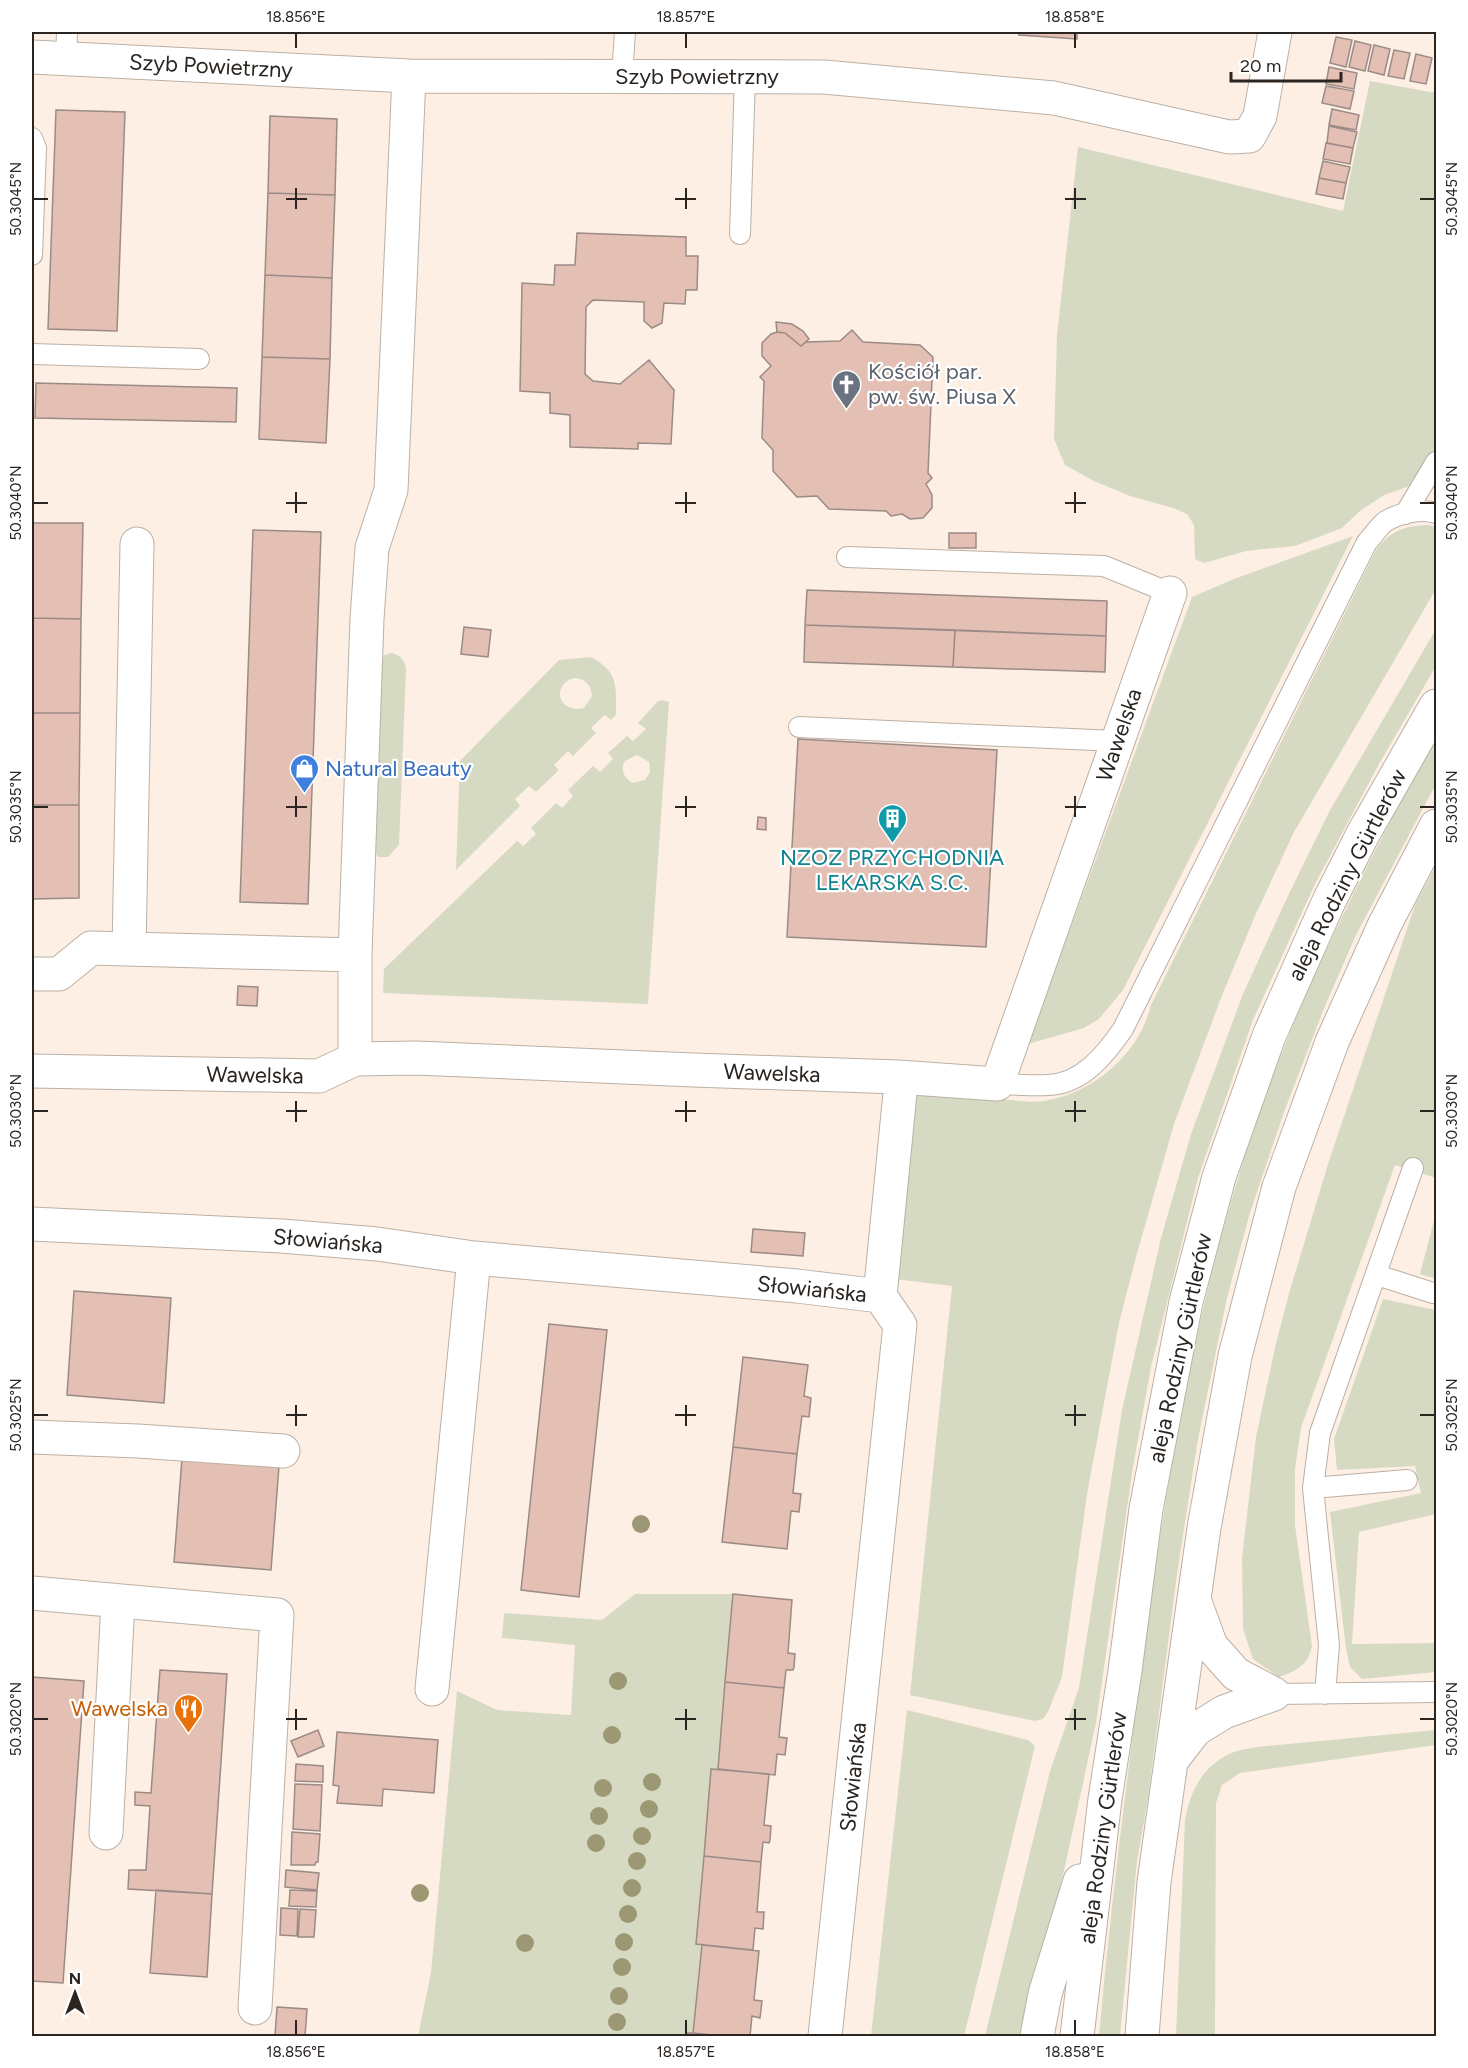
<svg xmlns="http://www.w3.org/2000/svg" width="1468" height="2068" font-family="Figtree,sans-serif">
	<style>
		.green { fill: #d7dac3; fill-rule: evenodd }
		.building { fill: #e4bfb3; stroke: #9b8b86; stroke-width: 1.5 }
		.lines { fill: none; stroke-linecap: round; stroke-linejoin: round }
		.service-casing { stroke: #bcb0a5; stroke-width: 22 }
		.minor-casing { stroke: #bcb0a5; stroke-width: 35 }
		.tertiary-casing { stroke: #bcb0a5; stroke-width: 35 }
		.service { stroke: #fff; stroke-width: 20 }
		.minor { stroke: #fff; stroke-width: 33 }
		.tertiary { stroke: #fff; stroke-width: 33 }
		.tree { fill: #9c9874 }
		.ticks { fill: none; stroke: #2a2521; stroke-width: 2 }
		.labels { text-anchor: middle; dominant-baseline: central; stroke-width: 4.5; stroke-linejoin: round; paint-order: stroke }
		.street-label { font-size: 22px; fill: #2a2521; stroke: #fff }
		.worship-label { font-size: 22px; fill: #5b616d; stroke: #fff; text-anchor: start }
		.shop-label { font-size: 22px; fill: #366cbe; stroke: #fff; text-anchor: start }
		.culture-label { font-size: 22px; fill: #0d838f; stroke: #fff }
		.food-label { font-size: 22px; fill: #c56008; stroke: #fff; text-anchor: end }
		.neatline { fill: none; stroke: #2a2521; stroke-width: 2 }
		.ticks-label { font-size: 15px; text-anchor: middle; fill: #2a2521 }
	</style>
	<rect width="100%" height="100%" fill="#fdefe4"/>
	<path class="green" d="M1370 81 1436 93V487L1410 486 1384 495 1360 511 1342 528 1295 546 1246 551 1204 563 1195 559 1194 525 1187 514 1173 508 1130 496 1094 481 1065 465 1054 439 1057 335 1078 147 1343 211Z
		M1428 525 1436 527V589L1294 832 1255 916 1221 998 1174 1124 1136 1257 1119 1323 1087 1494 1062 1677 1048 1712 1043 1719 1035 1721 910 1695 952 1286 895 1279 911 1095C940 1096 969 1097 998 1099 1013 1100 1030 1103 1044 1101 1094 1093 1139 1054 1151 1005L1377 548C1393 530 1404 526 1428 525Z
		M1353 536 1123 990 1099 1019 1084 1028 1028 1044 1192 597 1234 579Z
		M1436 629V666L1379 764 1315 884 1253 1020 1198 1178 1151 1367 1133 1467 1096 1723 1057 1903 1026 2036H985L1050 1771 1079 1688 1122 1410 1161 1238 1191 1134 1243 994 1286 900 1329 812Z
		M392 653C402 656 404 660 406 669L399 845 388 857H379L374 853 379 661 385 655Z
		M591 657C619 672 616 687 616 715L611 720 605 715 591 728 596 733 573 756 568 751 554 765 559 770 536 792 529 786 515 799 520 806 456 870 460 761 559 660ZM574 678C585 678 591 685 592 696L584 708C559 714 550 686 574 678Z
		M662 700 669 702 648 1004 383 993 384 969 517 841 523 846 536 834 531 828 556 803 562 808 573 796 568 790 593 766 600 772 613 759 608 753 627 736 633 741 646 729 638 723 657 702ZM637 755 649 762 650 772 645 780 632 783C624 777 620 770 625 761Z
		M1436 737V784L1356 935 1325 1006 1284 1112 1249 1216 1227 1298 1198 1439 1177 1574 1148 1798 1137 1861 1120 2036H1099C1109 1921 1124 1806 1138 1691 1163 1501 1193 1308 1255 1125 1302 989 1367 862 1436 737Z
		M1436 865V1178L1395 1165 1301 1428 1295 1469V1525L1312 1646C1308 1666 1296 1671 1279 1677L1253 1659 1243 1629 1242 1558 1256 1437 1276 1343 1290 1290 1329 1161 1415 905Z
		M1436 1213V1279L1420 1274Z
		M1383 1299 1436 1310V1514L1359 1532 1352 1644 1436 1643V1672L1362 1679 1350 1667 1346 1649 1330 1512 1421 1493 1415 1466 1337 1470 1334 1439Z
		M635 1594H733L718 1769 711 1770 696 1943 702 1945 693 2033H687V2036H418L431 1973 457 1691 497 1710 571 1715 575 1645 502 1638 504 1613 602 1620Z
		M907 1710 1028 1740 1035 1746 964 2036H871Z
		M1436 1730V1745L1240 1773 1222 1785 1216 1803 1215 2036H1176L1185 1820C1190 1792 1202 1767 1229 1754 1237 1750 1248 1749 1257 1747Z"/>
	<path class="building" d="M1019 32H1077V39L1019 35Z
		M1336 37 1352 40 1346 67 1330 63Z
		M1355 41 1371 45 1365 71 1349 67Z
		M1374 45 1390 49 1384 75 1368 71Z
		M1394 50 1410 53 1404 79 1388 76Z
		M1416 54 1432 58 1426 84 1410 81Z
		M1329 67 1357 73 1354 89 1326 84Z
		M1326 86 1354 91 1350 109 1322 103Z
		M1332 109 1359 115 1356 130 1329 125Z
		M56 110 125 112 117 331 48 329Z
		M270 116 337 119 335 195 268 193Z
		M1329 126 1357 132 1353 148 1327 143Z
		M1326 143 1353 148 1350 164 1323 159Z
		M1323 161 1350 167 1346 183 1319 178Z
		M1319 178 1346 183 1343 199 1316 194Z
		M268 193 335 195 332 278 265 275Z
		M577 233 686 237V256H698L697 290H686L685 304 664 303 662 323 652 328 644 321V302L593 300 586 307 585 374 593 381 620 384 649 360 674 390 671 444 638 443V449L570 447V415L550 413V393L520 391 522 283 554 285 555 265H575Z
		M265 275 332 278 330 359 262 357Z
		M776 322 792 324 803 331 809 339 801 346 785 333 777 332Z
		M852 330 863 342 920 345 933 357 928 473 932 478 926 484 932 495V508L923 518 910 519 902 514 891 516 886 511 829 509 817 496 797 497 773 471V450L762 438 764 381 760 377 771 366 762 356V343L771 334 777 332 785 333 801 346 806 342 840 341Z
		M262 357 330 359 326 443 259 439Z
		M36 383 237 388 236 422 35 418Z
		M32 523H83L81 619 32 618Z
		M253 530 321 532 308 904 240 902Z
		M949 533H976V548H949Z
		M807 590 1107 601 1106 636 805 625Z
		M32 618 81 619 80 713H32Z
		M805 625 955 630 953 667 804 662Z
		M464 627 491 630 488 657 461 654Z
		M955 630 1106 636 1105 672 953 667Z
		M32 713H80L79 805H32Z
		M798 739 997 750 986 947 787 937Z
		M32 805H79V898L32 899Z
		M758 817 766 818V830L757 829Z
		M238 986 258 987 257 1006 237 1005Z
		M753 1229 805 1233 803 1256 751 1252Z
		M74 1291 171 1298 164 1403 67 1395Z
		M549 1324 607 1330 579 1597 521 1590Z
		M743 1357 808 1365 804 1396 811 1398 809 1417 802 1416 797 1454 733 1447Z
		M733 1447 797 1454 793 1493 801 1494 799 1512 791 1511 787 1549 722 1542Z
		M182 1458 279 1466 271 1570 174 1562Z
		M733 1594 792 1600 788 1653 795 1654 794 1667 793 1670H786L784 1688 725 1682Z
		M160 1670 227 1674 212 1894 128 1889 129 1870H146L150 1806 135 1805V1792L151 1793Z
		M32 1677 84 1681 63 1983 32 1981Z
		M725 1682 784 1688 779 1737 787 1738 785 1755 777 1754 775 1775 718 1769Z
		M318 1730 324 1746 298 1757 291 1741Z
		M337 1732 438 1740 434 1793 383 1789 382 1806 337 1803 339 1786 333 1785Z
		M296 1764 323 1766V1782L295 1781Z
		M711 1769 769 1774 764 1825 771 1826 770 1840 769 1843 763 1842 761 1862 704 1856Z
		M295 1784 322 1785 320 1831 293 1829Z
		M292 1832 320 1834 318 1862H316L315 1865H291Z
		M704 1856 761 1862 757 1912H764L763 1929 755 1928 753 1950 696 1944Z
		M286 1870 319 1873 317 1890 285 1887Z
		M156 1890 212 1894 207 1977 150 1973Z
		M290 1890 317 1891 316 1907 289 1906Z
		M281 1908 298 1909 297 1936 280 1935Z
		M300 1909 316 1910 314 1937H298Z
		M702 1945 759 1951 754 2000 762 2001 760 2018 752 2016 750 2036H722L693 2033Z
		M277 2007 307 2009 305 2036H275Z
		M687 2033H693L722 2036H687Z"/>
	<g class="lines">
		<defs>
			<path id="service" d="M66 58 67 32
				M622 76 625 32
				M32 138 36 148 32 255
				M740 234 745 76
				M32 354 199 359
				M1405 514 1436 462
				M847 557 1104 566 1170 593
				M799 727 1117 741
				M997 1084C1014 1084 1031 1086 1048 1085 1082 1084 1105 1055 1123 1029L1367 542C1373 536 1379 526 1386 521 1400 513 1421 508 1436 513
				M1377 1275 1433 1293
				M1313 1488 1407 1480
				M1274 1694 1436 1692
				M1325 1694 1329 1645 1313 1488 1320 1433 1413 1168"/>
			<path id="minor" d="M32 57 409 76 824 77 1054 98 1229 137 1249 136 1260 116 1275 32
				M129 949 137 544
				M32 974H59L91 948 355 955
				M355 1059V955L367 619 372 548 391 490 409 76
				M32 1071 319 1076 355 1059 417 1058 693 1070 898 1077 997 1084 1170 593
				M32 1224 282 1236 377 1244 474 1258 797 1286 880 1296 900 1325 825 2036
				M880 1296 900 1093 898 1077
				M32 1437 138 1441 283 1451
				M32 1593 277 1615 255 2008
				M432 1689 474 1258
				M106 1833 118 1601"/>
			<path id="tertiary" d="M1196 1605 1211 1646 1236 1674 1274 1694
				M1172 1760 1195 1730 1224 1712 1274 1694
				M1037 2036 1045 1994 1080 1881
				M1077 2036 1105 1799 1125 1671 1146 1509 1186 1302 1219 1177 1269 1036 1329 901 1363 834 1436 706
				M1142 2036 1154 1882 1204 1528 1235 1356 1279 1187 1332 1042 1384 926 1436 826"/>
		</defs>
		<use href="#service" class="service-casing"/>
		<use href="#minor" class="minor-casing"/>
		<use href="#tertiary" class="tertiary-casing"/>
		<use href="#service" class="service"/>
		<use href="#minor" class="minor"/>
		<use href="#tertiary" class="tertiary"/>
	</g>
	<g class="tree">
		<circle cx="641" cy="1524" r="9"/>
		<circle cx="618" cy="1681" r="9"/>
		<circle cx="612" cy="1735" r="9"/>
		<circle cx="652" cy="1782" r="9"/>
		<circle cx="603" cy="1788" r="9"/>
		<circle cx="649" cy="1809" r="9"/>
		<circle cx="599" cy="1816" r="9"/>
		<circle cx="642" cy="1836" r="9"/>
		<circle cx="596" cy="1843" r="9"/>
		<circle cx="637" cy="1861" r="9"/>
		<circle cx="632" cy="1888" r="9"/>
		<circle cx="420" cy="1893" r="9"/>
		<circle cx="628" cy="1914" r="9"/>
		<circle cx="624" cy="1942" r="9"/>
		<circle cx="525" cy="1943" r="9"/>
		<circle cx="622" cy="1967" r="9"/>
		<circle cx="619" cy="1996" r="9"/>
		<circle cx="617" cy="2022" r="9"/>
	</g>
	<path class="ticks" d="M296 33V48M686 33V48M1075 33V48M296 188V209M686 188V209M1075 188V209M33 199H48M286 199H307M675 199H696M1065 199H1086M1420 199H1435M296 492V513M686 492V513M1075 492V513M33 503H48M286 503H307M675 503H696M1065 503H1086M1420 503H1435M296 796V817M686 796V817M1075 796V817M33 807H48M286 807H307M675 807H696M1065 807H1086M1420 807H1435M296 1101V1122M686 1101V1122M1075 1101V1122M33 1111H48M286 1111H307M675 1111H696M1065 1111H1086M1420 1111H1435M296 1405V1426M686 1405V1426M1075 1405V1426M33 1415H48M286 1415H307M675 1415H696M1065 1415H1086M1420 1415H1435M296 1709V1730M686 1709V1730M1075 1709V1730M33 1719H48M286 1719H307M675 1719H696M1065 1719H1086M1420 1719H1435M296 2020V2035M686 2020V2035M1075 2020V2035"/>
	<defs>
		<symbol id="church-pin" viewBox="-11 -11 22 30"><path d="M0 17L-7.5 6A9.5 9.5 0 1 1 7.5 6Z" fill="#6b7280" stroke="#fff"/><path d="M-1.2-6h2.4v3.5h3.3v2.4h-3.3V6h-2.4V-.1h-3.3v-2.4h3.3Z" fill="#fff"/></symbol>
		<symbol id="shop-pin" viewBox="-11 -11 22 30"><path d="M0 17L-7.5 6A9.5 9.5 0 1 1 7.5 6Z" fill="#3f7fe0" stroke="#fff"/><path d="M-5-2.5h2.3a2.7 3.5 0 0 1 5.4 0H5L5.5 6h-11ZM-1.5-2.5h3a1.5 2.3 0 0 0-3 0Z" fill="#fff"/></symbol>
		<symbol id="building-pin" viewBox="-11 -11 22 30"><path d="M0 17L-7.5 6A9.5 9.5 0 1 1 7.5 6Z" fill="#0f9aa8" stroke="#fff"/><path d="M-4-6H4V6H1V3H-1V6H-4ZM-2.5-4.3h1.7v1.8h-1.7ZM.8-4.3h1.7v1.8H.8ZM-2.5-1h1.7V.8h-1.7ZM.8-1h1.7V.8H.8Z" fill="#fff"/></symbol>
		<symbol id="restaurant-pin" viewBox="-11 -11 22 30"><path d="M0 17L-7.5 6A9.5 9.5 0 1 1 7.5 6Z" fill="#e8710a" stroke="#fff"/><path d="M-5-6h1v4h1v-4h1v4h1v-4h1v5L-1.5 .5V6h-2V.5L-5-1ZM5-6V6H3V1.5H1.5Q1.5-4 5-6Z" fill="#fff"/></symbol>
	</defs>
	<g fill-rule="evenodd">
		<use href="#church-pin" x="830" y="368" width="33" height="45"/>
		<use href="#shop-pin" x="288" y="752" width="33" height="45"/>
		<use href="#building-pin" x="876" y="802" width="33" height="45"/>
		<use href="#restaurant-pin" x="172" y="1692" width="33" height="45"/>
	</g>
	<g class="labels">
		<g class="street-label">
			<text transform="translate(211 66) rotate(3)">Szyb Powietrzny</text>
			<text x="697" y="76">Szyb Powietrzny</text>
			<text transform="translate(1119 735) rotate(-71)">Wawelska</text>
			<text transform="translate(1347 875) rotate(-63)">aleja Rodziny Gürtlerów</text>
			<text transform="translate(772 1073) rotate(2)">Wawelska</text>
			<text transform="translate(255 1075) rotate(1)">Wawelska</text>
			<text transform="translate(328 1241) rotate(5)">Słowiańska</text>
			<text transform="translate(812 1289) rotate(6)">Słowiańska</text>
			<text transform="translate(1180 1348) rotate(-78)">aleja Rodziny Gürtlerów</text>
			<text transform="translate(853 1777) rotate(-84)">Słowiańska</text>
			<text transform="translate(1103 1828) rotate(-82)">aleja Rodziny Gürtlerów</text>
		</g>
		<g class="worship-label">
			<text x="868" y="371">Kościół par.<tspan x="868" dy="25">pw. św. Piusa X</tspan></text>
		</g>
		<g class="shop-label">
			<text x="325" y="768">Natural Beauty</text>
		</g>
		<g class="culture-label">
			<text x="892" y="857">NZOZ PRZYCHODNIA<tspan x="892" dy="25">LEKARSKA S.C.</tspan></text>
		</g>
		<g class="food-label">
			<text x="168" y="1708">Wawelska</text>
		</g>
	</g>
	<rect width="1468" height="2068" fill="none" stroke="#ffffff" stroke-width="66"/>
	<g transform="translate(75 1993)" stroke="#ffffff" stroke-width="4.5" paint-order="stroke">
	<path d="M0-4.5L10 22L0 15L-10 22Z" fill="#2a2521"/>
	<text y="-9" font-size="16" font-weight="bold" text-anchor="middle" fill="#2a2521">N</text>
	</g>
	<path d="M1231 72v9h110v-9" fill="none" stroke="#2a2521" stroke-width="3"/>
	<text x="1240" y="72" font-size="18" fill="#2a2521" stroke="#ffffff" stroke-width="4.5" paint-order="stroke">20 m</text>
	<rect x="33" y="33" width="1402" height="2002" class="neatline"/>
	<g class="ticks-label">
		<text x="296" y="22">18.856°E</text>
		<text x="686" y="22">18.857°E</text>
		<text x="1075" y="22">18.858°E</text>
		<text transform="translate(16 199) rotate(-90)" y="5">50.3045°N</text>
		<text transform="translate(1452 199) rotate(-90)" y="5">50.3045°N</text>
		<text transform="translate(16 503) rotate(-90)" y="5">50.3040°N</text>
		<text transform="translate(1452 503) rotate(-90)" y="5">50.3040°N</text>
		<text transform="translate(16 807) rotate(-90)" y="5">50.3035°N</text>
		<text transform="translate(1452 807) rotate(-90)" y="5">50.3035°N</text>
		<text transform="translate(16 1111) rotate(-90)" y="5">50.3030°N</text>
		<text transform="translate(1452 1111) rotate(-90)" y="5">50.3030°N</text>
		<text transform="translate(16 1415) rotate(-90)" y="5">50.3025°N</text>
		<text transform="translate(1452 1415) rotate(-90)" y="5">50.3025°N</text>
		<text transform="translate(16 1719) rotate(-90)" y="5">50.3020°N</text>
		<text transform="translate(1452 1719) rotate(-90)" y="5">50.3020°N</text>
		<text x="296" y="2057">18.856°E</text>
		<text x="686" y="2057">18.857°E</text>
		<text x="1075" y="2057">18.858°E</text>
	</g>
</svg>
